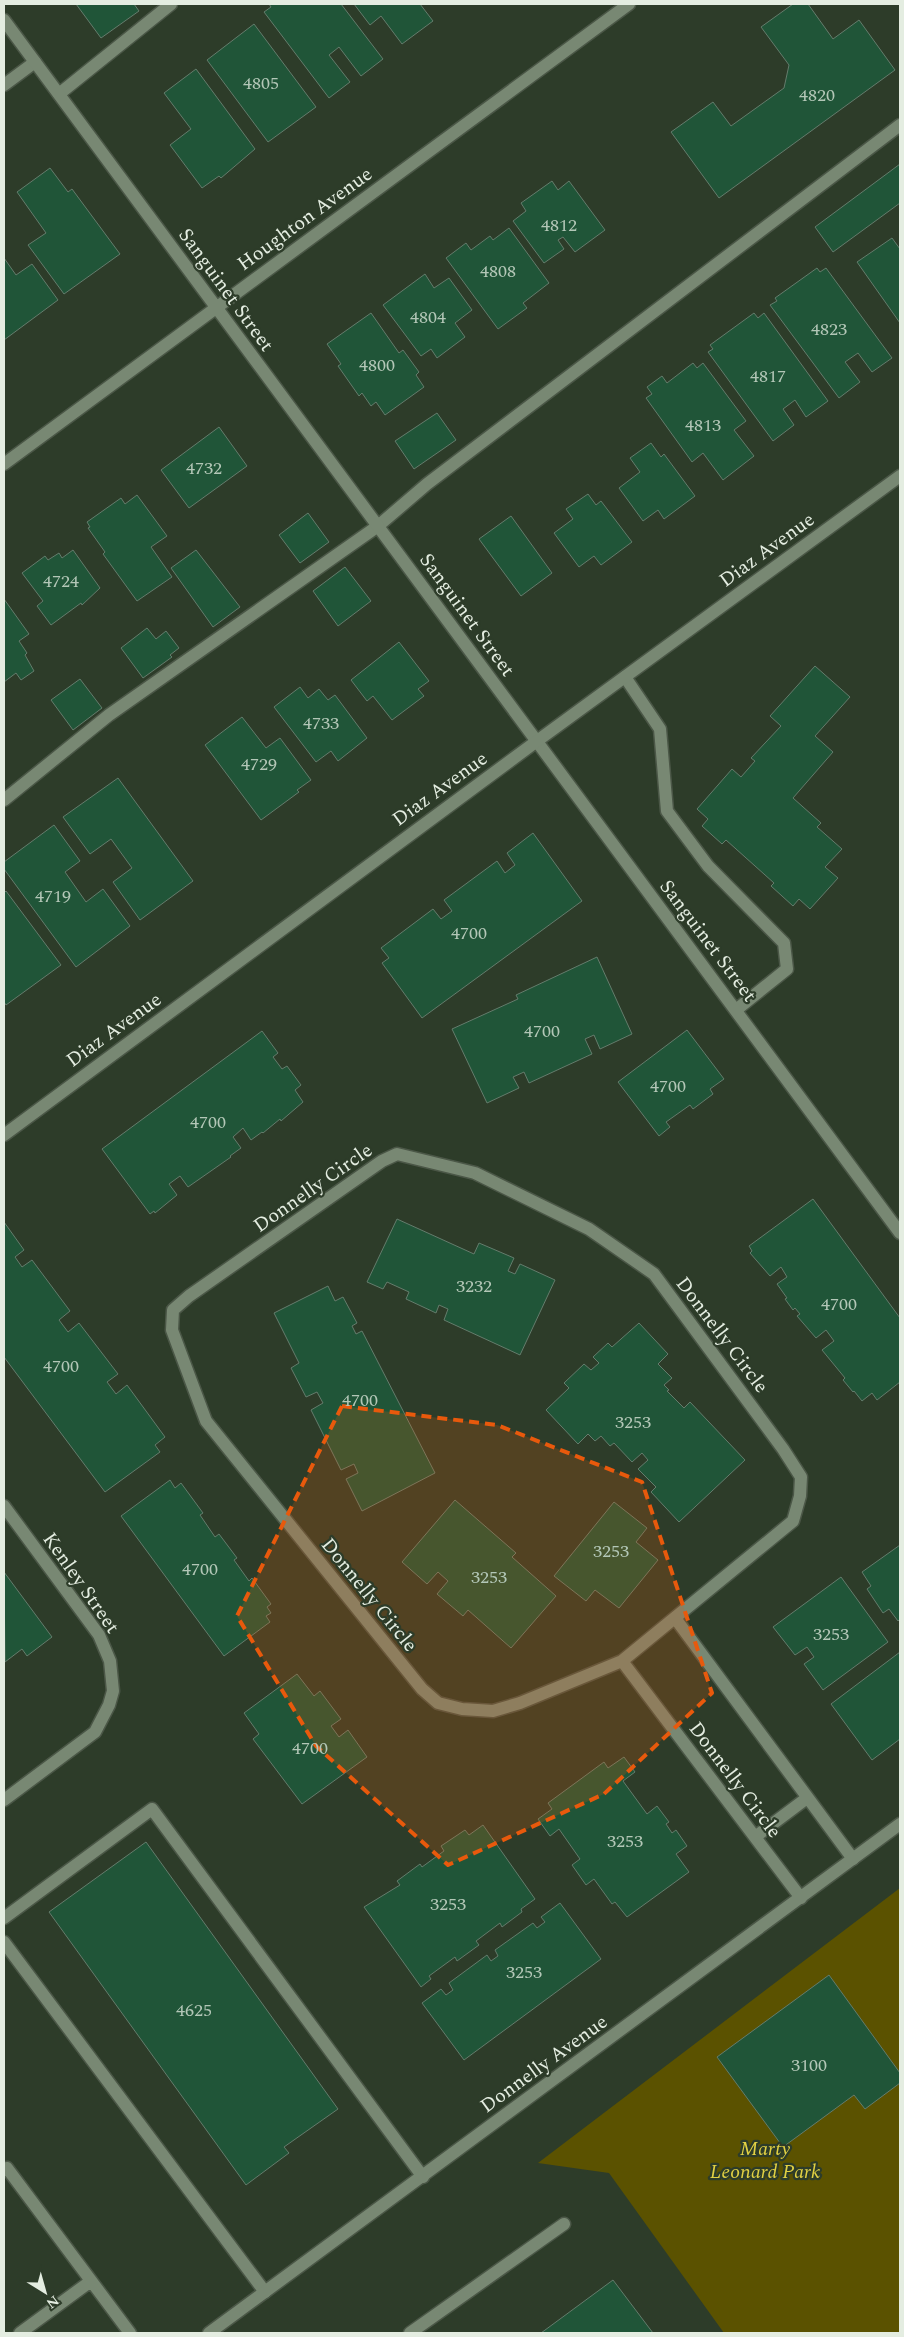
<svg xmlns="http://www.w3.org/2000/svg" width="904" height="2337" font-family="Spectral,serif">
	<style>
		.green { fill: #5b5200 }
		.building { fill: #205538; stroke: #647c6c }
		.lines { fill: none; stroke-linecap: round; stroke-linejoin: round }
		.lane-casing { stroke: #4b5747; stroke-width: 15 }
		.street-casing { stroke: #4b5747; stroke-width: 15 }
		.secondary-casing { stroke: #4b5747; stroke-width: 15 }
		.lane { stroke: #788873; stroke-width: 12 }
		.street { stroke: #788873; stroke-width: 12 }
		.secondary { stroke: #788873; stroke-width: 12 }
		.marked { fill: #e8590c; fill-opacity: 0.2; stroke: #e8590c; stroke-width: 4; stroke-dasharray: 10 6; stroke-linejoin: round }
		.labels { text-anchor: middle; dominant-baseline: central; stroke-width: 4.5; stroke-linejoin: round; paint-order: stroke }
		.number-label { font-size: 18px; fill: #b3c7b7 }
		.street-label { font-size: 20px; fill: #e4ede1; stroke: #2d3c29 }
		.park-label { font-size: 20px; font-style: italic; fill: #e2d143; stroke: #2d3c29 }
	</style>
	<rect width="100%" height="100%" fill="#2d3c29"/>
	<path class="green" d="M900 1888V2333H724L609 2173 538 2163Z"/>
	<path class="building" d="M76 4H134L139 11 101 38Z
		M269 4H341L383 59 361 76 339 47 329 55 350 82 329 98 264 12 271 7Z
		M354 4H420L433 21 402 44 381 16 370 25Z
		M793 4H808L833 39 859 20 895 70 719 198 671 132 713 102 731 126 784 88 789 65 761 27Z
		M254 24 316 107 268 142 207 60Z
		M196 69 255 149 221 178 219 176 202 188 170 145 191 129 164 93Z
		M900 164V203L833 252 815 227Z
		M50 168 68 192 72 189 120 254 64 294 28 245 46 233 17 192Z
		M552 181 558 190 569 181 605 230 575 252 563 237 558 240 564 249 544 263 513 221 526 211 521 203Z
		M509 228 549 283 523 303 527 308 498 329 446 258 466 243 471 250 490 236 493 240Z
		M892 238 900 249V323L857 262Z
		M4 258 16 275 32 264 58 300 4 340Z
		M817 268 820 272 826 268 892 358 872 372 858 353 845 362 860 382 839 398 770 305 777 301 775 298Z
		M425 274 434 288 449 278 472 310 455 323 465 337 437 358 431 349 421 356 383 305Z
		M371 313 399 353 403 350 419 372 416 375 424 387 385 415 376 402 371 406 362 393 359 396 338 366 341 364 327 344Z
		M754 313 758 318 764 313 828 401 806 417 795 400 783 409 794 425 773 441 708 352 713 349 710 345Z
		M693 363 697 368 703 363 746 421 734 430 754 456 723 480 703 453 692 462 646 398 652 394 647 387 662 376 667 383Z
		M437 413 456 440 414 469 395 441Z
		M219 427 247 466 189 508 161 470Z
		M651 443 661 457 664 454 695 496 664 519 658 510 643 521 619 488 640 472 630 458Z
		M588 494 596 505 601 501 632 542 601 565 594 556 579 567 554 533 573 519 566 509Z
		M137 495 167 536 151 547 172 577 137 601 103 554 105 552 88 528 90 527 87 522 121 498 125 504Z
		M308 513 329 542 300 563 279 535Z
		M511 516 552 573 521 596 479 539Z
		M73 550 100 588 82 605 81 603 51 625 37 606 43 601 22 573 45 556 48 560 59 553 62 558Z
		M196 550 240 607 213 627 171 568Z
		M345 567 371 601 338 626 313 591Z
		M4 599 29 634 19 641 27 653 25 655 34 671 21 680 16 673 4 682Z
		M147 628 156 639 166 631 179 648 170 655 172 657 143 678 121 648Z
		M399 642 429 681 418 689 424 696 392 720 373 696 367 701 351 680Z
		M815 666 850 697 815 736 833 752 793 798 821 823 817 827 842 849 825 867 838 878 810 909 799 899 793 906 771 886 774 883 726 840 722 844 702 826 708 819 697 809 732 769 741 777 755 761 751 758 781 726 770 716Z
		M80 679 102 708 73 730 51 700Z
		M300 687 308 698 319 689 328 700 335 695 367 738 338 761 331 751 316 762 274 707Z
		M242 717 266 748 280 738 311 780 297 790 299 792 261 820 205 745Z
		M118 778 193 881 140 920 113 882 132 868 111 839 90 854 63 817Z
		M54 825 80 861 65 872 86 902 103 889 130 926 76 967 4 869V862Z
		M533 833 582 901 422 1018 382 963 389 958 381 948 433 909 441 919 452 911 444 900 497 861 505 873 515 865 507 853Z
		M6 891 61 965 6 1005 4 1002V893Z
		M597 957 632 1034 600 1049 594 1035 585 1039 592 1054 529 1083 524 1072 513 1077 519 1088 487 1103 452 1029 518 999 516 995Z
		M687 1030 724 1079 710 1089 713 1094 693 1109 690 1105 666 1122 670 1127 659 1136 618 1082Z
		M262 1031 278 1053 273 1057 282 1069 287 1066 301 1085 295 1090 303 1102 281 1121 280 1119 263 1133 262 1132 251 1140 243 1128 233 1137 241 1148 230 1156 231 1157 188 1187 180 1176 169 1184 177 1195 155 1213 154 1211 150 1214 102 1149Z
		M813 1199 900 1318V1382L877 1400 872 1393 862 1401 854 1391 853 1392 843 1380 845 1378 822 1350 834 1341 826 1330 816 1338 797 1316 800 1314 795 1308 793 1310 785 1299 787 1298 777 1284 787 1277 781 1267 770 1276 750 1253 752 1251 749 1246Z
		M397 1219 474 1254 479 1243 514 1258 508 1271 515 1274 520 1264 555 1280 520 1355 444 1320 448 1309 439 1305 436 1313 406 1299 409 1292 387 1282 383 1289 367 1282Z
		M4 1222 24 1250 15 1257 22 1267 32 1260 70 1311 59 1320 68 1332 79 1323 118 1374 107 1382 116 1394 127 1385 165 1437 155 1445 160 1452 105 1492 4 1357Z
		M328 1286 335 1301 343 1297 357 1323 352 1326 356 1334 362 1331 435 1473 362 1511 346 1479 358 1473 354 1464 341 1470 311 1410 323 1403 317 1392 306 1397 291 1368 299 1363 274 1313Z
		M639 1323 668 1354 658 1364 672 1378 664 1385 669 1390 667 1391 684 1408 690 1402 745 1460 679 1522 651 1492 656 1487 638 1469 648 1460 642 1453 632 1462 614 1443 610 1446 601 1436 595 1441 588 1434 578 1444 546 1410 569 1388 564 1383 584 1364 591 1370 599 1363 593 1357 608 1343 612 1347Z
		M170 1480 175 1488 181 1483 203 1513 200 1515 215 1537 219 1534 237 1558 234 1560 249 1581 252 1578 271 1604 267 1607 271 1613 266 1616 270 1622 224 1656 121 1516Z
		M455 1500 516 1553 512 1557 556 1596 511 1648 468 1610 463 1616 437 1594 448 1581 438 1572 427 1584 402 1562Z
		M614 1502 647 1528 636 1542 658 1560 619 1608 595 1590 586 1601 554 1576Z
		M900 1545V1619L898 1621 889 1609 883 1613 867 1589 871 1586 862 1572Z
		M4 1572 52 1637 27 1656 22 1649 5 1662Z
		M841 1577 888 1642 823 1690 804 1664 814 1657 807 1647 795 1655 773 1627Z
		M900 1652V1739L872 1760 831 1704Z
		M297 1674 314 1696 320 1691 341 1719 331 1726 339 1737 348 1730 367 1757 302 1804 253 1739 259 1734 244 1713Z
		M624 1757 635 1772 623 1781 647 1814 657 1806 669 1822 666 1824 672 1833 676 1830 687 1846 676 1854 689 1872 627 1917 615 1902 612 1904 594 1879 586 1885 572 1865 580 1859 559 1829 550 1836 538 1819 552 1809 548 1803 604 1762 608 1768Z
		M483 1825 535 1899 521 1909 522 1912 502 1927 500 1923 476 1941 479 1945 457 1961 455 1957 429 1976 431 1979 421 1987 364 1907 400 1885 397 1881 420 1864 422 1867 444 1851 441 1846 465 1830 469 1835Z
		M146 1842 338 2109 284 2147 289 2153 246 2185 49 1912Z
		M560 1903 601 1959 464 2060 422 2003 441 1989 446 1995 453 1990 449 1983 487 1955 491 1961 498 1956 495 1950 533 1923 537 1928 545 1922 541 1917Z
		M829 1975 900 2073V2083L865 2109 854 2095 783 2147 717 2057Z
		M613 2280 653 2333H541Z"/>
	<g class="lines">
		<defs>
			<path id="lane" d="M4 85 35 62
				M59 94 171 4
				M625 677 660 729 667 811 708 866 784 943 787 969 736 1010
				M4 800 109 715 378 526 427 484 900 125
				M397 1154 475 1173 589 1229 654 1274 783 1449 801 1477 800 1496 793 1521 622 1661 520 1703 493 1711 462 1709 438 1703 422 1689 206 1421 172 1330 173 1310 189 1296 382 1161Z
				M675 1618 853 1859
				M622 1661 801 1898
				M755 1837 807 1798
				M4 1918 152 1809 423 2177
				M4 1942 265 2292
				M4 2170 7 2168 130 2333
				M20 2333 91 2281
				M410 2333 564 2224"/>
			<path id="street" d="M4 20 900 1233
				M4 464 629 4
				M4 1506 99 1635 110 1661 113 1691 109 1705 95 1732 4 1800
				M209 2333 900 1824"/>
			<path id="secondary" d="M4 1135 537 741 900 476"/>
		</defs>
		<use href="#lane" class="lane-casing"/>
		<use href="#street" class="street-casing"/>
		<use href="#secondary" class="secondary-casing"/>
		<use href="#lane" class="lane"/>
		<use href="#street" class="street"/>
		<use href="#secondary" class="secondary"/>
	</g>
	<path class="marked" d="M342 1406 497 1425 642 1482 712 1693 604 1794 448 1865 316 1746 237 1616Z"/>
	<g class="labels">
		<g class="number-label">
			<text x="261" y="83">4805</text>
			<text x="817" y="95">4820</text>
			<text x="559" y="225">4812</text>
			<text x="498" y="271">4808</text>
			<text x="428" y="317">4804</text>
			<text x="829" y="329">4823</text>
			<text x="377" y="365">4800</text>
			<text x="768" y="376">4817</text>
			<text x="703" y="425">4813</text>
			<text x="204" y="468">4732</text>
			<text x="61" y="581">4724</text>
			<text x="321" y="723">4733</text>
			<text x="259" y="764">4729</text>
			<text x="53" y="896">4719</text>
			<text x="469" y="933">4700</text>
			<text x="542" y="1031">4700</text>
			<text x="668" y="1086">4700</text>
			<text x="208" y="1122">4700</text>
			<text x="474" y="1286">3232</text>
			<text x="839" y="1304">4700</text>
			<text x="61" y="1366">4700</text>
			<text x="360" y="1400">4700</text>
			<text x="633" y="1422">3253</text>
			<text x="611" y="1551">3253</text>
			<text x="200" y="1569">4700</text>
			<text x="489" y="1577">3253</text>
			<text x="831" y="1634">3253</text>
			<text x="310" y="1748">4700</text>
			<text x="625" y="1841">3253</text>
			<text x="448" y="1904">3253</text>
			<text x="524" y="1972">3253</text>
			<text x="194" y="2010">4625</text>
			<text x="809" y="2065">3100</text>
		</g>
		<g class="street-label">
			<text transform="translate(305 219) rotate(-36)">Houghton Avenue</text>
			<text transform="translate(226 290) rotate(54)">Sanguinet Street</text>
			<text transform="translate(767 550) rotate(-36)">Diaz Avenue</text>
			<text transform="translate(467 615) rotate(54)">Sanguinet Street</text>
			<text transform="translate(440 789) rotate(-36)">Diaz Avenue</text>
			<text transform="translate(708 941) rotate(53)">Sanguinet Street</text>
			<text transform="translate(114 1030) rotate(-36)">Diaz Avenue</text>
			<text transform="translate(313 1188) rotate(-35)">Donnelly Circle</text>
			<text transform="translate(722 1335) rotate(53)">Donnelly Circle</text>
			<text transform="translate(81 1583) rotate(55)">Kenley Street</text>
			<text transform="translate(369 1595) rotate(51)">Donnelly Circle</text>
			<text transform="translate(735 1780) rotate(53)">Donnelly Circle</text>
			<text transform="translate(544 2064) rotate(-36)">Donnelly Avenue</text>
		</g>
		<g class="park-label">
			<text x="765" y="2149">Marty<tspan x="765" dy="23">Leonard Park</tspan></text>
		</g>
	</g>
	<rect width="904" height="2337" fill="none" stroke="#e4ede1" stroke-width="10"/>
	<g transform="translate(45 2292) rotate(143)" stroke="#2d3c29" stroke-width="4" paint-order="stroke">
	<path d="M0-4L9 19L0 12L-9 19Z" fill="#e4ede1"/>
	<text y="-8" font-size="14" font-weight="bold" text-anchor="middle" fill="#e4ede1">N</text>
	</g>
</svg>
